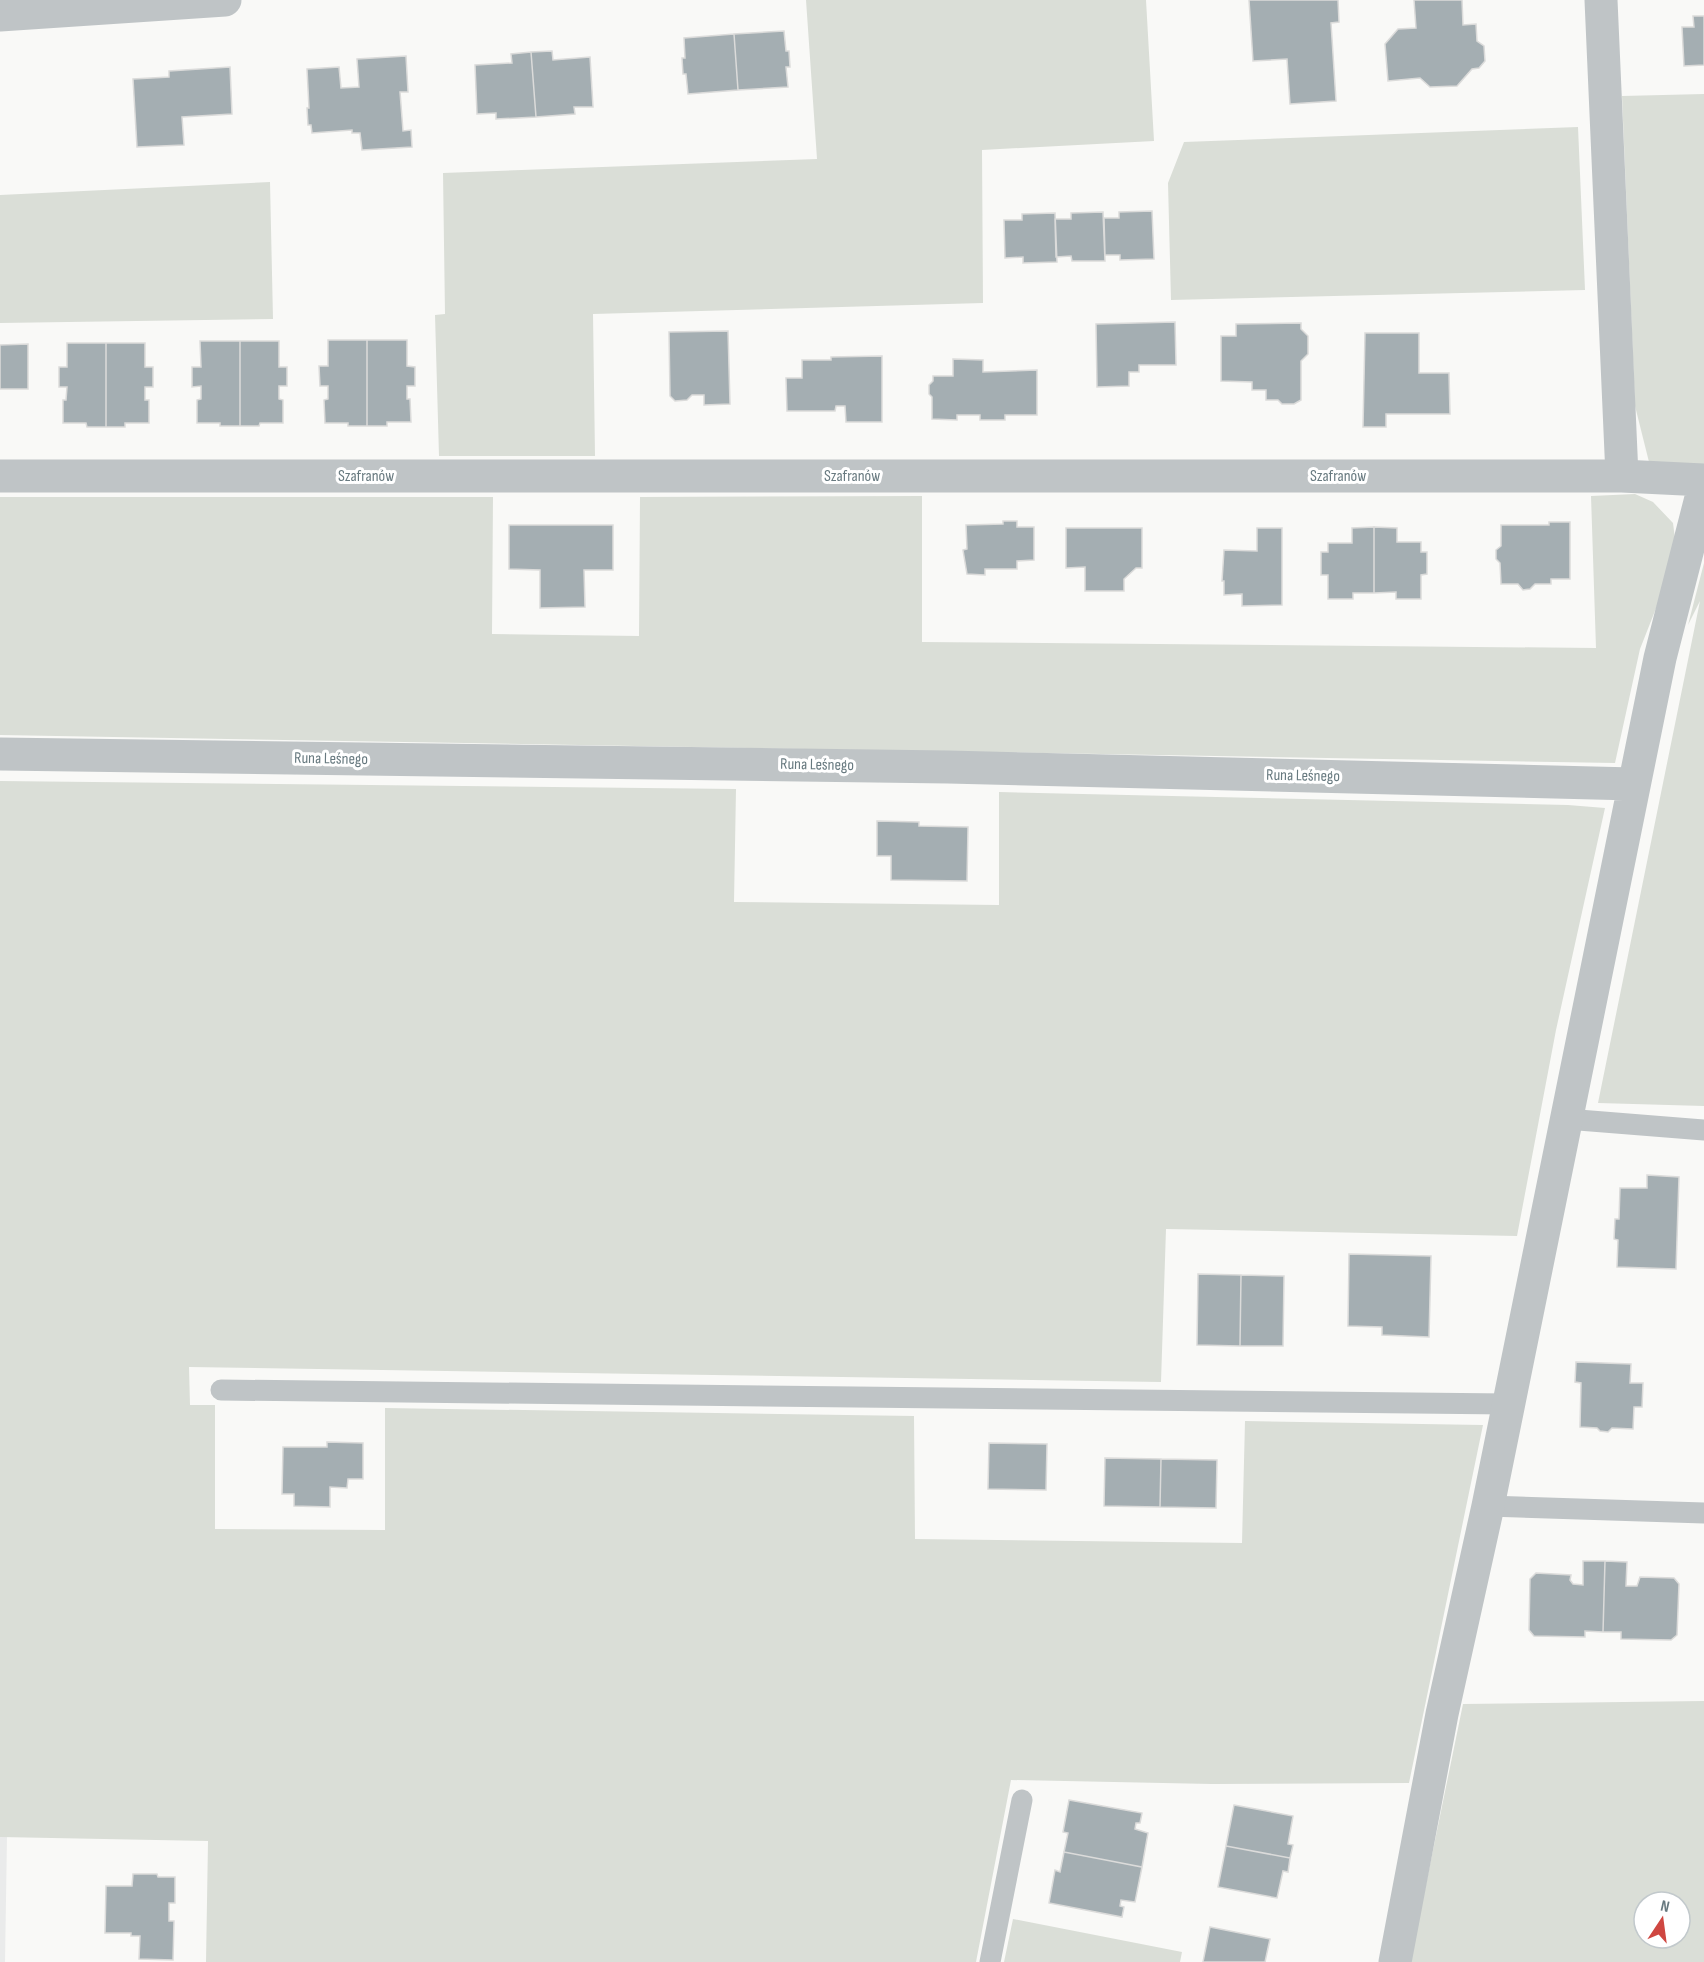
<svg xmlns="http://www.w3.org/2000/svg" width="1704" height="1962" font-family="'Sofia Sans Condensed',sans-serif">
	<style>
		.built { fill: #eaebeb }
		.green { fill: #daded7; fill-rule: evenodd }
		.building { fill: #a4aeb2; stroke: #dbdbda; stroke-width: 1.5 }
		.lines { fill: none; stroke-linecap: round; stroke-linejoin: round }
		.lane { stroke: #bfc4c6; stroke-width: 21 }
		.street { stroke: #bfc4c6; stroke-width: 33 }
		.labels { text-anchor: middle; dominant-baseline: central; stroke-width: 6; stroke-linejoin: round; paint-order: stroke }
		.street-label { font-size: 16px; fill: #67797f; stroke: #fff }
	</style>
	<rect width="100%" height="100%" fill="#f9f9f7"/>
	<path class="built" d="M0 1837H7L5 1962H0Z"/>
	<path class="green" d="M806 0H1146L1154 141 982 150 983 303 593 314 595 456H439L435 315 445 314 443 173 817 159Z
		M1704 94V471L1649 462 1635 406 1622 96Z
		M1578 127 1585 290 1171 300 1168 183 1184 142Z
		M270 182 273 319 0 323V195Z
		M1635 494 1653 502 1673 523 1677 555 1640 649 1615 763 0 735V497H493L492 634 639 636 640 497 922 496V642L1596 648 1591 496Z
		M1704 563V1106L1598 1103 1700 601 1688 625Z
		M0 781 736 789 734 902 999 905V792L1568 805 1605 808 1556 1030 1517 1236 1166 1229 1161 1382 189 1367 190 1405H215V1529L385 1530V1408L914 1416 915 1539 1242 1543 1245 1421 1483 1425 1409 1783 1212 1784 1011 1780 976 1962H206L208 1841 0 1837Z
		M1704 1701V1962H1410L1463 1704ZM1644 1902H1680V1938H1644Z
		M1013 1919 1182 1952 1180 1962H1004Z"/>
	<path class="building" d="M1249 0H1338L1339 22 1331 23 1336 101 1290 104 1287 59 1253 61Z
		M1414 0H1462L1463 25 1476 24 1477 41 1484 46 1485 61 1479 68 1472 69 1457 86 1430 87 1420 78 1388 81 1385 44 1398 29 1416 28Z
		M1693 16H1704V65L1684 66 1682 27H1694Z
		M784 31 786 51H789L790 67H786L788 87 738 90 734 34Z
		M734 34 738 90 688 94 686 74H683L682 58H685L684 38Z
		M552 51 553 60 590 57 593 107H574L575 114 536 117 531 52Z
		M531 52 536 117 496 119V113L477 114 475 65 512 63 511 54Z
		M406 56 408 92H400L403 131 411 130 412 147 362 150 360 133H352V130L312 133 311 125H308L307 108H309L307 69 339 67 341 88 359 87 357 59Z
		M230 67 232 114 182 117 184 145 137 147 133 79 169 77V71Z
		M1152 211 1154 259 1120 260V255H1105L1104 218H1119V212Z
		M1103 212 1105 261H1072L1071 256 1056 257 1055 219H1071V213Z
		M1055 213 1057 262 1023 263V257L1005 258 1004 220H1022V214Z
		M1175 322 1176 365H1139V372H1129V386L1097 387 1096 324Z
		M1301 323V329L1308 336V354L1301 361V400L1294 404H1282L1278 400H1266V390H1252V382L1221 381V336H1236V324Z
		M728 331 730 404 704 405V395H692L687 400 675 401 670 396 669 332Z
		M1365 333H1419V373H1449L1450 414H1386V427H1363Z
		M328 340H367V426H348V423H325L324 400 328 399V386H320L319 366H328Z
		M367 340H407V366L415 367V386H407V399H410L411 422H387V426H367Z
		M200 341H240V426H220V423H197V400L201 399V386L192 387V367H201Z
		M240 341H279V367H287V386H279V399L283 400V423H260L259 426H240Z
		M67 343H106V427H87L86 423H63V400H66L67 387H59V367H67Z
		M106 343H145V367H153V387H145V400H149V423H125V427H106Z
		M28 344V389H0V345Z
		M882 356V422H846L845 406H836L835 411H787L786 378H802V360H831V357Z
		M953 359 983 360V372L1037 370V415H1005V420H980V415H957V420L932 419V397L929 394V385L933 381V376H953Z
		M1003 521H1017V527H1034V560L1017 561V569H985V575L967 574 963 550 967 549 966 525 1003 524Z
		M1549 522H1570V579H1551V584H1535L1530 589 1523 590 1518 584H1501L1500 563 1496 559V550L1501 546V525H1549Z
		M509 525H613V570H584L585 607 540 608V570L509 569Z
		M1374 527 1397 528V542H1421V552H1427V574L1421 575V599H1396V592L1374 593Z
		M1374 527V593H1353V599H1328V575H1321V552H1328V543H1352V528Z
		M1066 528H1142V568H1136L1124 579V591H1085V567L1066 568Z
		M1257 528H1282V605L1242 606V594L1224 595V581H1222L1224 550 1257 551Z
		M877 821 919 822V826L968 827 967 881 891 880V856H877Z
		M1647 1175 1679 1177 1676 1269 1617 1267 1618 1240 1614 1239 1615 1219H1619L1620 1188H1647Z
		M1349 1254 1431 1256 1429 1337 1382 1335V1327L1348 1326Z
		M1198 1274 1241 1275 1240 1346 1197 1345Z
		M1241 1275 1284 1276 1283 1346H1240Z
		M1576 1362 1631 1364 1630 1383H1643L1642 1407H1634L1633 1429 1612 1428 1608 1432 1600 1431 1597 1428 1580 1427 1581 1383 1575 1382Z
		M327 1442 363 1443V1479H348L347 1488 330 1487V1507L294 1506V1494H282L283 1447H327Z
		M989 1443 1047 1444 1046 1490 988 1489Z
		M1105 1458 1161 1459 1160 1507 1104 1506Z
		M1161 1459 1217 1460 1216 1508 1160 1507Z
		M1583 1561H1605L1603 1632 1585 1631V1637L1534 1636 1529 1630 1530 1579 1536 1573 1571 1575 1570 1580 1573 1584 1583 1585Z
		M1605 1561 1627 1562 1626 1586H1637L1640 1577 1674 1578 1679 1584 1677 1635 1671 1640 1621 1639V1632H1603Z
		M1069 1800 1142 1813 1140 1823H1136L1135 1829 1148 1833 1142 1867 1064 1852 1068 1833 1063 1832Z
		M1234 1805 1293 1816 1288 1844 1293 1845 1290 1858 1226 1846Z
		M1226 1846 1290 1858 1288 1872 1283 1871 1277 1898 1218 1887Z
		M1064 1852 1142 1867 1135 1902 1121 1900 1120 1906 1124 1907 1122 1917 1049 1903 1055 1870 1060 1872Z
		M133 1874H157L158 1877H175V1903H169V1921H174L173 1960 139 1959 140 1936H131V1933H105L106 1886H132Z
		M1210 1927 1270 1939 1265 1962H1203Z"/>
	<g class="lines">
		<path class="lane" d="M1566 1119 1704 1130
			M221 1390 1508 1404
			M1488 1506 1704 1513
			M990 1962 1022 1800"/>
		<path class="street" d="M1601 0 1622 476
			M0 15 225 0
			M0 476H1622L1704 480
			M0 754 948 767 1634 784
			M1395 1962 1442 1714 1488 1506 1660 658 1704 486"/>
	</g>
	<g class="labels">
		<g class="street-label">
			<text x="366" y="476">Szafranów</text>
			<text x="852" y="476">Szafranów</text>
			<text x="1338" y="476">Szafranów</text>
			<text transform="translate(331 759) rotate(1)">Runa Leśnego</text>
			<text transform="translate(817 765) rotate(1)">Runa Leśnego</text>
			<text transform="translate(1303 776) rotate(1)">Runa Leśnego</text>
		</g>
	</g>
	<g transform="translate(1662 1920) rotate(13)"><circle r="28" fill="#ffffff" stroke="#c2c9cc" stroke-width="1.5"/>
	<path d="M0-4.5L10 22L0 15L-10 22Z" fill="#cf4741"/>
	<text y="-9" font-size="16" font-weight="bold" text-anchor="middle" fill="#67797f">N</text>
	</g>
</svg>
